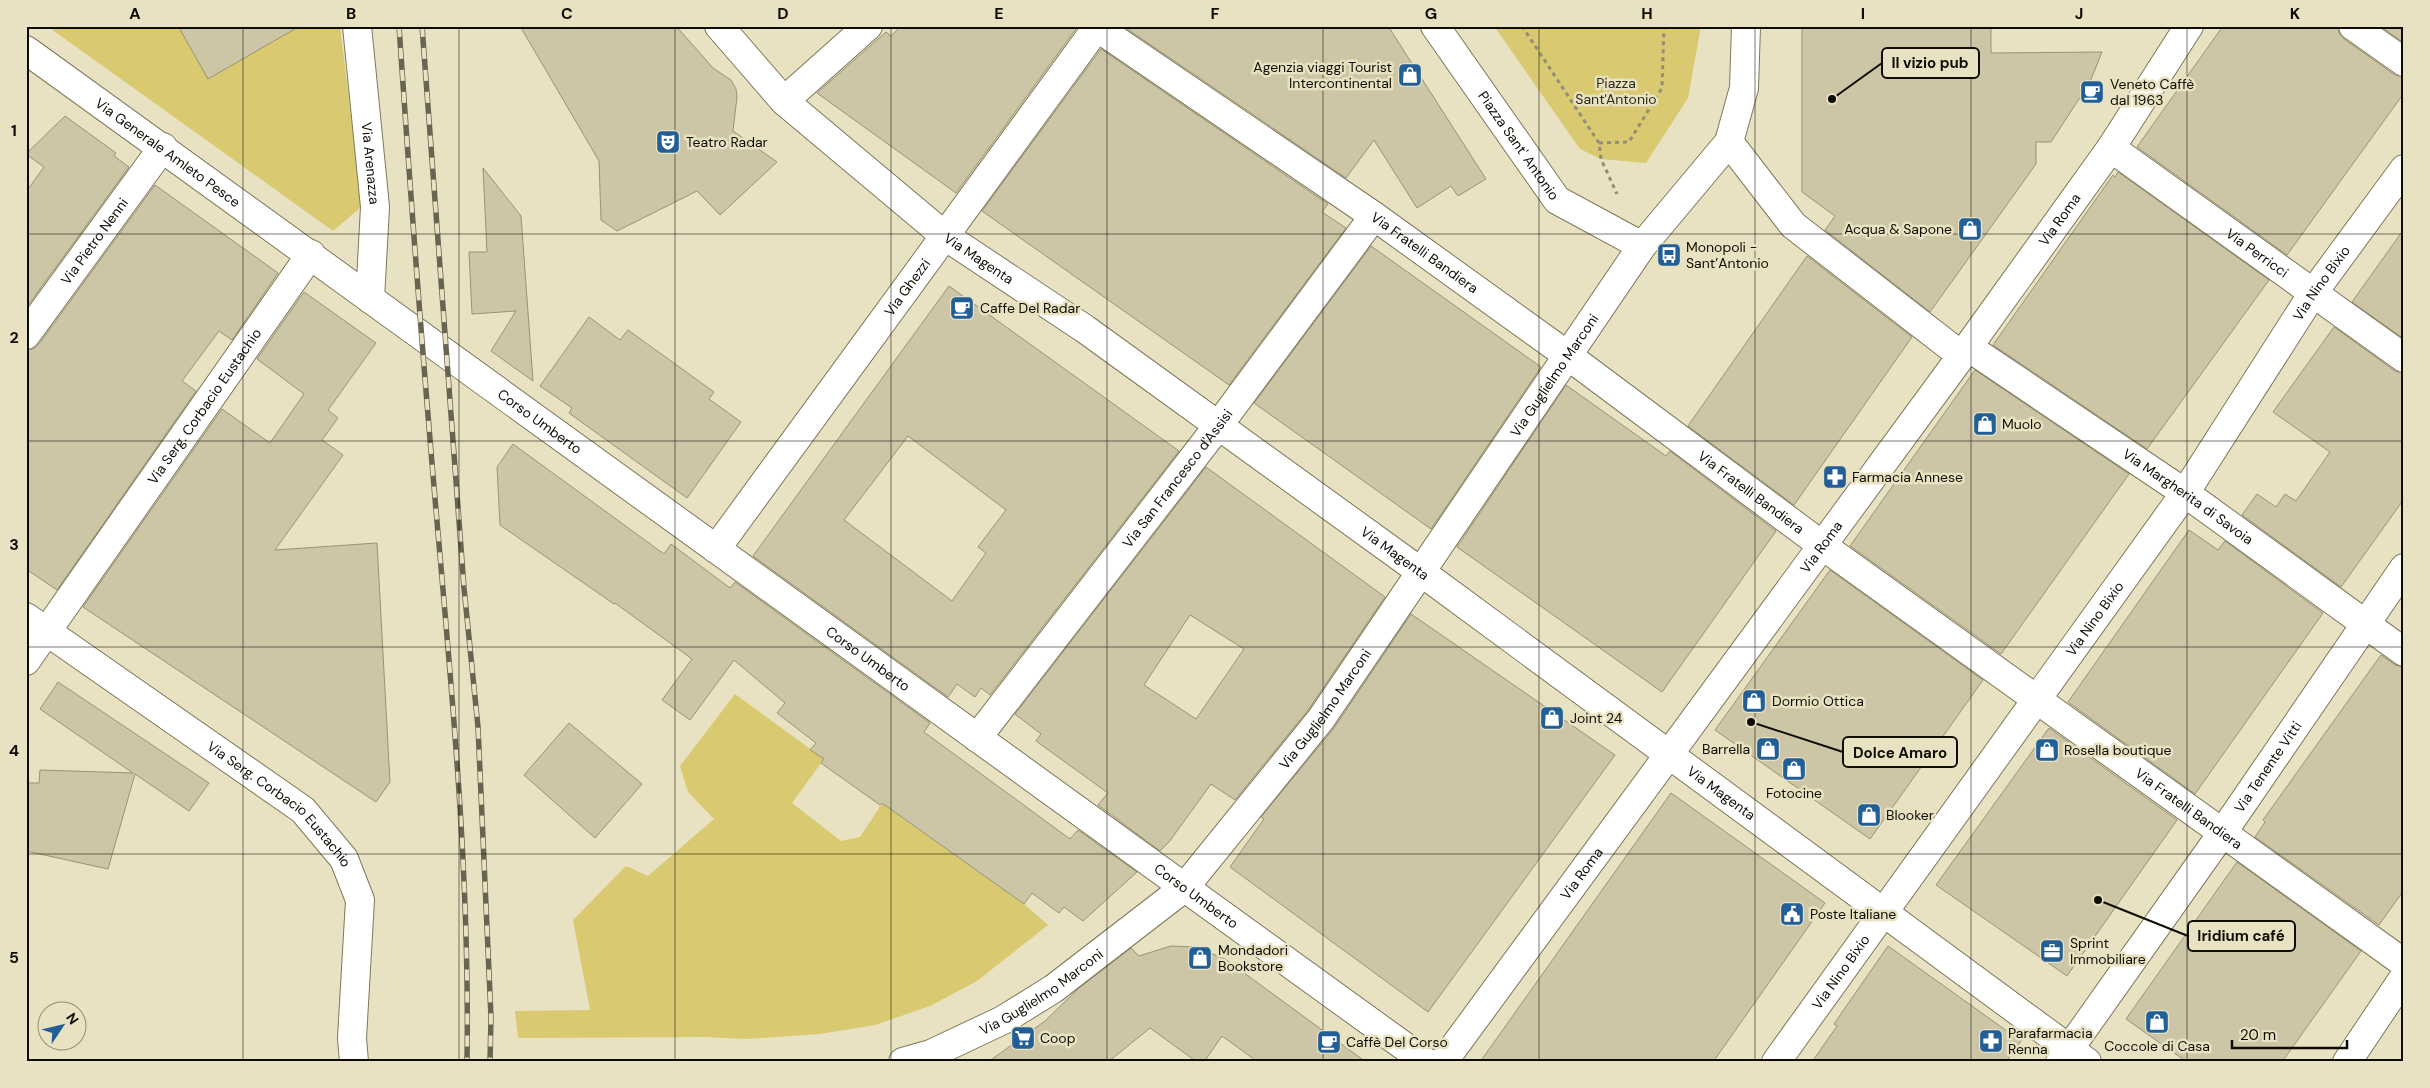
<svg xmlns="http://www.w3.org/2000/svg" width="2430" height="1088" font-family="'DM Sans',sans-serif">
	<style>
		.green { fill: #d9c970 }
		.building { fill: #ccc6a7; stroke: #989374; fill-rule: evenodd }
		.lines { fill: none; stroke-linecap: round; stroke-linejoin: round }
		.minor-casing { stroke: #7e785b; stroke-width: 30 }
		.path { stroke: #918d76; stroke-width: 3; stroke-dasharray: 4 4; stroke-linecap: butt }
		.minor { stroke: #fff; stroke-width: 28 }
		.rail-casing { stroke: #686451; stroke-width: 5.5 }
		.rail { stroke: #e8e2c2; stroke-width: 4; stroke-dasharray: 11; stroke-linecap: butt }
		.grid { fill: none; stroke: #0e0c03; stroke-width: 1; stroke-opacity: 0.55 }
		.labels { text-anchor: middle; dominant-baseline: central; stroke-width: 5; stroke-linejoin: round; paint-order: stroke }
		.poi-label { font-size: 14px; fill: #0e0c03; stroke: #e8e2c2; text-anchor: start }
		.park-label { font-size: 14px; fill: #2d2a17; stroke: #e8e2c2 }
		.street-label { font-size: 14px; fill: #0e0c03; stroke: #e8e2c2 }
		.leader { fill: none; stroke: #0e0c03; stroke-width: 2 }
		.callout-dot { fill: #0e0c03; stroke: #e8e2c2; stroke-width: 2 }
		.callout { fill: #e8e2c2; stroke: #0e0c03; stroke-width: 2 }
		.callout-label { font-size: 15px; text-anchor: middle; font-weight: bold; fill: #0e0c03 }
		.neatline { fill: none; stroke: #0e0c03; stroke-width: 2 }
		.grid-label { font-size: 16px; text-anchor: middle; font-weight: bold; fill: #0e0c03 }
	</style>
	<rect width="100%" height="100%" fill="#e8e2c2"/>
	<path class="green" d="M47 26H340L362 206 333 231Z
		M1494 26H1701L1688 98 1646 163 1601 159 1580 149Z
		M735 694 824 759 792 803 841 841 860 837 887 796 903 818 1024 904 1048 925 977 981 930 1006 875 1025 820 1034 746 1039 705 1037 518 1038 515 1011 590 1010 573 920 626 866 648 876 714 819 688 792 680 766Z"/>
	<path class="building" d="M178 26H300L208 79Z
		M520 26H676L713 68 731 80 736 89 737 97 733 131 777 162 720 215 697 191 617 231 601 220 599 161Z
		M901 26H1078L956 193 817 93 886 32 891 36Z
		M1123 26H1388L1486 179 1458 196 1451 186 1417 208 1374 140 1346 178Z
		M1802 26H1991V53L2102 52 2090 82 2051 142H2036V164L1930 312 1825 230 1835 216 1802 192Z
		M2223 26H2338L2339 33 2344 39 2395 75 2404 77V93L2287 255 2137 147Z
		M2380 26H2404V43Z
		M1101 49 1328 204 1322 212 1346 228 1229 385 982 211Z
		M65 116 116 153 114 156 129 167 26 308V192L44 167 26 154Z
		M483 168 521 216 533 381 491 351 516 311 472 314 469 252H487Z
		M2118 172 2269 280 2147 449 1993 345 2113 175 2115 177Z
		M155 185 278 273 232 340 219 331 182 381 196 391 57 590 26 569V350L33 349 39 344Z
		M2404 229V339L2352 302Z
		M1371 246 1541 367 1431 529 1254 403Z
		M1807 256 1912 337 1794 505 1688 426Z
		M949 286 1179 451 990 695 981 688 975 697 957 684 948 697 753 556ZM908 436 1006 510 978 547 986 553 952 601 844 520Z
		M304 292 376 343 328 410 338 418 322 440 343 455 275 550 377 543 390 782 376 802 83 607 222 409 270 443 304 394 257 359Z
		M589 317 620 340 628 330 714 392 709 399 741 422 687 498 569 413 572 408 540 386Z
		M2334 327 2395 371 2404 373V499L2341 587 2242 515 2257 494 2276 507 2285 494 2296 501 2330 452 2273 412Z
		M1975 370 2129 474 2001 654 1850 546Z
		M1566 385 1666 456 1670 451 1776 531 1662 692 1457 547Z
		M513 444 664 554 671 544 730 588 735 582 930 723 924 732 1070 839 1078 830 1137 872 1083 921 1064 907 1059 913 1032 893 1024 904 882 803 880 805 821 763 824 759 810 750 816 743 777 713 785 703 734 660 690 720 662 700 692 659 615 603 614 604 500 525 497 467Z
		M1206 467 1385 597 1308 710 1235 800 1211 784 1169 842 1160 851 1098 805 1108 793 1036 741 1041 734 1015 714ZM1190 615 1244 649 1196 719 1144 685Z
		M2189 530 2218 550 2225 541 2323 613 2195 794 2068 702Z
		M1830 570 1983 680 1870 839 1715 730Z
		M1411 614 1615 755 1428 1012 1230 867 1264 819 1261 817 1334 728Z
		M2381 655 2395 665 2404 667V890L2379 925 2255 837 2265 822 2263 820Z
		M58 682 209 783 189 811 135 774 108 869 26 851V783H39L40 770 133 773 40 709Z
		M569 723 642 784 595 838 524 775Z
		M2049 728 2177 820 2067 976 1936 885Z
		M1671 793 1825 903 1713 1062H1480Z
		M2237 862 2361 951 2282 1062H2187L2126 1019Z
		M1171 946 1195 947 1225 959 1366 1062H1258L1222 1036 1204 1062H1197L1150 1028 1108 1062H988L1045 1021 1079 988 1131 948 1139 956Z
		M1888 946 2021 1041 2006 1062H1812L1837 1026 1834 1024Z"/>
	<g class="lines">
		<defs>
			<g id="minor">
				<path id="s1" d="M357 26 375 207 370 299"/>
				<path id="s2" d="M719 26 784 101 945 236 1085 329 1421 572 2087 1062"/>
				<path id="s3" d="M1095 26 1374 216 1567 355 1823 546 2404 963"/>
				<path id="s4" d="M1435 26 1557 200 1642 246 1729 142 1744 88 1746 26"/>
				<path d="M2353 26 2404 62"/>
				<path id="s5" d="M26 50 1426 1062"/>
				<path d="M784 101 868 26"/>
				<path d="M1729 142 1793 225 1962 356"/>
				<path id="s6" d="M2111 148 2404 358"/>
				<path id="s7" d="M26 335 163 147"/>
				<path id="s8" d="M1968 347 2185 493 2404 652"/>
				<path id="s9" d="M716 549 1098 26"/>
				<path id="s10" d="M26 617 303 810 344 859 360 900 352 1038 354 1062"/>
				<path id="s11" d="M26 661 311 254"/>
				<path id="s12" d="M977 738 1218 426 1374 216"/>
				<path id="s13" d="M903 1062 931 1054 1003 1020 1053 989 1184 888 1321 719 1642 246"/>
				<path id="s14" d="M1443 1062 1968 347 2111 148 2189 26"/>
				<path id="s15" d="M1776 1062 2185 493 2313 293 2404 169"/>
				<path id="s16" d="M2060 1062 2223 832 2404 568"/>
				<path d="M2347 1062 2404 977"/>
			</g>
		</defs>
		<use href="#minor" class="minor-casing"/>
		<path class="path" d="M1522 26 1599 143 1601 159 1617 194
			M1599 143 1629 142 1662 88 1664 26"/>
		<use href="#minor" class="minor"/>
		<defs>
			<path id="rail" d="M399 26C410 188 422 349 436 510 452 693 470 878 467 1062
				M422 26 464 588 478 727 491 1017 490 1062"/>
		</defs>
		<use href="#rail" class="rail-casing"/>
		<use href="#rail" class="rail"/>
	</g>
	<path class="grid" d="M243 26V1062M459 26V1062M675 26V1062M891 26V1062M1107 26V1062M1323 26V1062M1539 26V1062M1755 26V1062M1971 26V1062M2187 26V1062M26 234H2404M26 441H2404M26 647H2404M26 854H2404"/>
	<defs>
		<symbol id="shop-square" viewBox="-11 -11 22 22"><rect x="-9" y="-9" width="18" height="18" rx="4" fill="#225f96" stroke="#e8e2c2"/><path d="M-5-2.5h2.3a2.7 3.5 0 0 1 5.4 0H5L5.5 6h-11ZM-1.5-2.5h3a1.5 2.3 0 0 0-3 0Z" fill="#fff"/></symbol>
		<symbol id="cafe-square" viewBox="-11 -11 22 22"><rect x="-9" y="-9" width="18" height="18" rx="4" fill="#225f96" stroke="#e8e2c2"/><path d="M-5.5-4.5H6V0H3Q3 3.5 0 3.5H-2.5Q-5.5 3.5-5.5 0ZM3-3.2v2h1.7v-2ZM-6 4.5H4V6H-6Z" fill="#fff"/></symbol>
		<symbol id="theatre-square" viewBox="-11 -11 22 22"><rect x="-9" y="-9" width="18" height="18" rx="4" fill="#225f96" stroke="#e8e2c2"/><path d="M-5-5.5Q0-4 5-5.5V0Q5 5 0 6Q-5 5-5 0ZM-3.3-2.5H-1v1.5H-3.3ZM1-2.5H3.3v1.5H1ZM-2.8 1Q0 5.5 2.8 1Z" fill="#fff"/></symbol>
		<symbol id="bus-square" viewBox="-11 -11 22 22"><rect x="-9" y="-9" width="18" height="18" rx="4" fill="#225f96" stroke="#e8e2c2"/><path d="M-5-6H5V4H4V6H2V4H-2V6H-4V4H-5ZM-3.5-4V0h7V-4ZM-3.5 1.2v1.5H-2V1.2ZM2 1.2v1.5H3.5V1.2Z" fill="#fff"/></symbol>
		<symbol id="pharmacy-square" viewBox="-11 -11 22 22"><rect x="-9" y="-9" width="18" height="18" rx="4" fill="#225f96" stroke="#e8e2c2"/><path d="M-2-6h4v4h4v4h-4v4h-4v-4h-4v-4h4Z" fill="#fff"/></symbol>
		<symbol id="civic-square" viewBox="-11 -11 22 22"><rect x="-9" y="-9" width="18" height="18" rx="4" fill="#225f96" stroke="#e8e2c2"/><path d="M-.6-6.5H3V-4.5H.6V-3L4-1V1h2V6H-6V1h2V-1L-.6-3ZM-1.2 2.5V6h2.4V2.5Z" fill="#fff"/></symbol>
		<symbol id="office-square" viewBox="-11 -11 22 22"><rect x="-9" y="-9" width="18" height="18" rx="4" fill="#225f96" stroke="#e8e2c2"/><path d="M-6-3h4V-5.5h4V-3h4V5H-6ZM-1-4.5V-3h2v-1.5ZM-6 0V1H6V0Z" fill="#fff"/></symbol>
		<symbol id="supermarket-square" viewBox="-11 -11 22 22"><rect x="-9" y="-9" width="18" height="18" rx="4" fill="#225f96" stroke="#e8e2c2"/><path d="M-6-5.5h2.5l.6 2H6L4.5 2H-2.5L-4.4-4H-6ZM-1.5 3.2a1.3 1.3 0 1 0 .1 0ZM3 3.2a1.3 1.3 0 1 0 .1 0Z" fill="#fff"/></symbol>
	</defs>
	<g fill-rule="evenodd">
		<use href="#shop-square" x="1396" y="61" width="28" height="28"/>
		<use href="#cafe-square" x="2078" y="78" width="28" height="28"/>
		<use href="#theatre-square" x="654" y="128" width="28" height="28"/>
		<use href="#shop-square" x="1956" y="215" width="28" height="28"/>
		<use href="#bus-square" x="1655" y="241" width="28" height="28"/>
		<use href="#cafe-square" x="948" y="294" width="28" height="28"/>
		<use href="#shop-square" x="1971" y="410" width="28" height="28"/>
		<use href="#pharmacy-square" x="1821" y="463" width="28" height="28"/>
		<use href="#shop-square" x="1740" y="687" width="28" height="28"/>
		<use href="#shop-square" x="1538" y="704" width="28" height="28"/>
		<use href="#shop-square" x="1754" y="735" width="28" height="28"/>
		<use href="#shop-square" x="2033" y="736" width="28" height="28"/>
		<use href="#shop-square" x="1780" y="755" width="28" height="28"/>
		<use href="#shop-square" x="1855" y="801" width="28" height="28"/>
		<use href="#civic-square" x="1778" y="900" width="28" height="28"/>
		<use href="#office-square" x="2038" y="937" width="28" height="28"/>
		<use href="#shop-square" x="1186" y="944" width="28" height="28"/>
		<use href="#shop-square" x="2143" y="1008" width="28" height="28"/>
		<use href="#supermarket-square" x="1009" y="1024" width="28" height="28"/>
		<use href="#pharmacy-square" x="1977" y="1027" width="28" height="28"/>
		<use href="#cafe-square" x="1315" y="1028" width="28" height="28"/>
	</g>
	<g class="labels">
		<g class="poi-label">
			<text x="1392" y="67" text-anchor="end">Agenzia viaggi Tourist<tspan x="1392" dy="16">Intercontinental</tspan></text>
			<text x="2110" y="84">Veneto Caffè<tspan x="2110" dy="16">dal 1963</tspan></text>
			<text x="686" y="142">Teatro Radar</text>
			<text x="1952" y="229" text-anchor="end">Acqua &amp; Sapone</text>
			<text x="1686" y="247">Monopoli -<tspan x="1686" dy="16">Sant’Antonio</tspan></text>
			<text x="980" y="308">Caffe Del Radar</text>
			<text x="2002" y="424">Muolo</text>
			<text x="1852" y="477">Farmacia Annese</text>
			<text x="1772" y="701">Dormio Ottica</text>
			<text x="1570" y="718">Joint 24</text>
			<text x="1750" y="749" text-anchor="end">Barrella</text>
			<text x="2064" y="750">Rosella boutique</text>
			<text x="1794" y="793" text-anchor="middle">Fotocine</text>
			<text x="1886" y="815">Blooker</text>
			<text x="1810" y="914">Poste Italiane</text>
			<text x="2070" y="943">Sprint<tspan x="2070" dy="16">Immobiliare</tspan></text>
			<text x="1218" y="950">Mondadori<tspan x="1218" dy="16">Bookstore</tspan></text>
			<text x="2008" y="1033">Parafarmacia<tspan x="2008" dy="16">Renna</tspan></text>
			<text x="1040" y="1038">Coop</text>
			<text x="1346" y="1042">Caffè Del Corso</text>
			<text x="2157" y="1046" text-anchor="middle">Coccole di Casa</text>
		</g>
		<g class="park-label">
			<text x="1616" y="83">Piazza<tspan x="1616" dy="16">Sant'Antonio</tspan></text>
		</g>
		<g class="street-label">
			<text stroke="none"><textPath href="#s4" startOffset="146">Piazza Sant' Antonio</textPath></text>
			<text stroke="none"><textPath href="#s5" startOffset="175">Via Generale Amleto Pesce</textPath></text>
			<text stroke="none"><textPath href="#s1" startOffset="138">Via Arenazza</textPath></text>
			<text stroke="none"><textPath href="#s14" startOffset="1044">Via Roma</textPath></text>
			<text stroke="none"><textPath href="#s7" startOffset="116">Via Pietro Nenni</textPath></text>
			<text stroke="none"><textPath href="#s3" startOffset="400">Via Fratelli Bandiera</textPath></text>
			<text stroke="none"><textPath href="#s6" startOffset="180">Via Perricci</textPath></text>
			<text stroke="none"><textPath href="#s2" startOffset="350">Via Magenta</textPath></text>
			<text stroke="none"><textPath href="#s15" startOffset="951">Via Nino Bixio</textPath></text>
			<text stroke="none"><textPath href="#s9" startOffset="324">Via Ghezzi</textPath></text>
			<text stroke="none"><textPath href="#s13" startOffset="966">Via Guglielmo Marconi</textPath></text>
			<text stroke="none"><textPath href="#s11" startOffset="311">Via Serg. Corbacio Eustachio</textPath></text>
			<text stroke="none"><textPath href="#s5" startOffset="634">Corso Umberto</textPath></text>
			<text stroke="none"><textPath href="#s12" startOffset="328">Via San Francesco d'Assisi</textPath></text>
			<text stroke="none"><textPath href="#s3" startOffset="805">Via Fratelli Bandiera</textPath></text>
			<text stroke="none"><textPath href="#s8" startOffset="266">Via Margherita di Savoia</textPath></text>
			<text stroke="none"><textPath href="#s14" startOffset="639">Via Roma</textPath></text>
			<text stroke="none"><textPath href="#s2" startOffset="860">Via Magenta</textPath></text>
			<text stroke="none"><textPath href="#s15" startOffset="546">Via Nino Bixio</textPath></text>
			<text stroke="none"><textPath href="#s5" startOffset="1039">Corso Umberto</textPath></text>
			<text stroke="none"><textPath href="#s13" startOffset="561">Via Guglielmo Marconi</textPath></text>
			<text stroke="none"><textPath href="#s16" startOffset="361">Via Tenente Vitti</textPath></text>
			<text stroke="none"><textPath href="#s2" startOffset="1265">Via Magenta</textPath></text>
			<text stroke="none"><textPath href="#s10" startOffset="316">Via Serg. Corbacio Eustachio</textPath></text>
			<text stroke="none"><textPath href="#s3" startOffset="1345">Via Fratelli Bandiera</textPath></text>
			<text stroke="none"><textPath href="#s14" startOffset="234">Via Roma</textPath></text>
			<text stroke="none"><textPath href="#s5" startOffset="1444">Corso Umberto</textPath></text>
			<text stroke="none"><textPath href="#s15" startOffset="111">Via Nino Bixio</textPath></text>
			<text stroke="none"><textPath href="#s13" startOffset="156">Via Guglielmo Marconi</textPath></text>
		</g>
	</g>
	<path class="leader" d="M1832 99L1882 63M1751 722L1843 752M2098 900L2188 936"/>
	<g class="callout-dot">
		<circle cx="1832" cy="99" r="5"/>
		<circle cx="1751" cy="722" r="5"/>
		<circle cx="2098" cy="900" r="5"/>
	</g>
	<g class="callout">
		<rect x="1882" y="48" width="97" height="30" rx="5"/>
		<rect x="1843" y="737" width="114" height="30" rx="5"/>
		<rect x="2188" y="921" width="107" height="30" rx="5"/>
	</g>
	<g class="callout-label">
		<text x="1930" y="68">Il vizio pub</text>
		<text x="1900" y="758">Dolce Amaro</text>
		<text x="2241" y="941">Iridium café</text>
	</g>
	<rect width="2430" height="1088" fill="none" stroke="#e8e2c2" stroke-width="55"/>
	<g transform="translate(62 1026) rotate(55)"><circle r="24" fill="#e8e2c2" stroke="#918c76"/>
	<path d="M0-4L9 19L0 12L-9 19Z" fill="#225f96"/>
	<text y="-8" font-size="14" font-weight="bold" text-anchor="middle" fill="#0e0c03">N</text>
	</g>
	<path d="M2232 1040v8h115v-8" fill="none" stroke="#0e0c03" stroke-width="2.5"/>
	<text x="2240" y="1040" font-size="15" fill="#0e0c03" stroke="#e8e2c2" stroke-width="4" paint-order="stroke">20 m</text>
	<rect x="28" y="28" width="2374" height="1032" class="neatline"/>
	<g class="grid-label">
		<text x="135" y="19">A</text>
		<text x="351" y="19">B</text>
		<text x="567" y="19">C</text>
		<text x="783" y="19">D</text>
		<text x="999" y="19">E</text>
		<text x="1215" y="19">F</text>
		<text x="1431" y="19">G</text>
		<text x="1647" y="19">H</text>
		<text x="1863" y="19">I</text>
		<text x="2079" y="19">J</text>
		<text x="2295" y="19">K</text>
		<text x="14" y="136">1</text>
		<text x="14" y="343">2</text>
		<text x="14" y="550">3</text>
		<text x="14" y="756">4</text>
		<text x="14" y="963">5</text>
	</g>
</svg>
